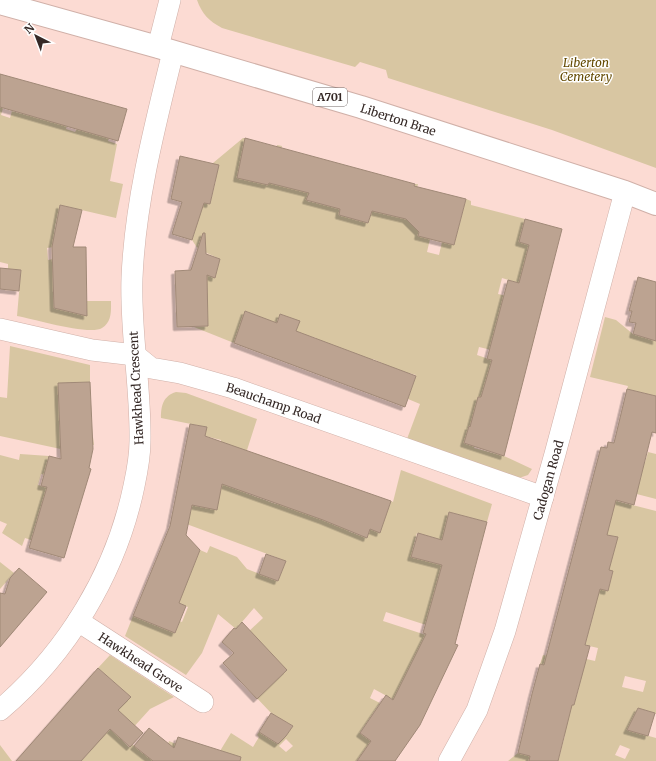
<svg xmlns="http://www.w3.org/2000/svg" width="656" height="761" font-family="Merriweather,serif">
	<style>
		.green { fill: #d8c6a2; fill-rule: evenodd }
		.building { fill: #bca391; stroke: #a08977; filter: url(#shadow) }
		.lines { fill: none; stroke-linecap: round; stroke-linejoin: round }
		.street-casing { stroke: #d0b0a8; stroke-width: 22 }
		.primary-casing { stroke: #d0b0a8; stroke-width: 24 }
		.street { stroke: #fff; stroke-width: 21 }
		.primary { stroke: #fff; stroke-width: 22 }
		.labels { text-anchor: middle; dominant-baseline: central; stroke-width: 3; stroke-linejoin: round; paint-order: stroke }
		.shield { fill: #fff; stroke: #726967; stroke-width: 1 }
		.shield-label { font-size: 11px; font-weight: bold; fill: #352926 }
		.park-label { font-size: 12px; font-style: italic; fill: #634900; stroke: #fff }
		.street-label { font-size: 12px; fill: #352926; stroke: #fff }
	</style>
	<defs>
		<filter id="shadow"><feDropShadow dx="-3.5" dy="3.5" stdDeviation="0" flood-color="#0004"/></filter>
	</defs>
	<rect width="100%" height="100%" fill="#fcdbd3"/>
	<path class="green" d="M197 0H656V168L552 130 388 78 386 70 360 62 355 67 222 28C209 21 202 14 197 0Z
		M0 107 3 108 1 115 10 118 12 111 46 120 70 115 66 129 75 132 77 129 109 138 108 141 117 144 110 181 123 184 116 218 60 205 55 227 53 247 47 248 48 260 53 259 54 308 86 315 87 301H111C111 311 112 322 102 328 90 336 34 319 17 316L21 270 8 269V264L0 262Z
		M243 138H245L268 184 277 145 282 146 281 151 310 188 307 201 326 205 350 170 339 215 368 223 373 206 390 211 389 215 397 217 398 213 406 219 415 184H418L417 188 430 239 427 252 439 255 442 242 454 245 466 199 471 201V205L525 219 519 242 529 245 525 260 552 267 528 288 515 282 502 278 498 294 511 297 528 359 479 347 477 355 492 360 485 398 478 397 476 406 497 421 512 425 511 431 481 423 479 429 469 427 464 443 474 446V448L504 456 532 469 528 475 519 478 407 439 420 404 408 399 416 375 409 373 407 376 381 366 382 363 373 359 367 375 358 372 353 388 346 369 352 352 344 349 343 352 315 342 316 338 309 336 295 350 289 364 287 363 292 350 289 349 299 321 280 314 275 326 246 311 234 343 194 327 208 326 206 275 215 277 220 259 198 249 192 240 196 227 197 201 210 204 216 180 209 178 213 163Z
		M605 317 616 320 633 334 651 339 656 323V396L627 389 628 386 590 377Z
		M10 346 90 365V382L58 384 60 438 93 437 94 445 72 440 70 451 0 436V397L7 398Z
		M176 392 186 393 257 419 240 472 249 475 257 454 260 455 246 493 276 504 280 493 331 498 323 520 333 524 352 520 348 531 367 538 370 529 380 532 391 501 393 502 401 470 492 504 487 522 449 512 446 526 449 542 417 533 411 557 442 565 426 625 386 612 383 621 426 635 394 700 374 689 370 698 380 703 360 733 371 741 357 761H225L220 751 231 733 253 747 259 737 257 735 259 732 278 744 286 736 293 726 271 713 254 695 275 675 279 678 287 670 253 634H246L263 618 254 608 236 629 218 614 202 653 186 675 125 636 133 616 175 633 179 624 172 618 182 622 188 607 178 603 200 550 207 553 210 546 237 557 247 569 278 581 286 561 173 519 192 505 214 509 221 440 205 436 206 427 161 418C161 406 163 396 176 392ZM286 739 293 746 286 752 279 746Z
		M648 452 656 454V499L625 491 643 461 645 462Z
		M20 454 49 456 47 464 50 476 41 474 38 485 47 487 31 540 25 538 22 546 2 533 7 524 0 521V455L19 460Z
		M597 496 656 511V714L638 708 627 730 656 738V761H558L565 735 531 700 532 694 574 705 579 688V674L540 664 543 655 580 665 582 658 595 661 598 648 585 645 593 614 592 587 608 591 613 572 597 567 617 537 607 535ZM625 676 646 681 643 692 622 687ZM620 745 630 749 625 759 615 755Z
		M0 562 14 573 0 589Z
		M110 655 174 697 150 709 122 740 129 747 132 744 141 752 163 760 169 741 176 744 170 761H73L82 760 91 750 82 742 120 717V712L113 706 120 699 125 703 131 697 98 668Z
		M0 745 12 761H0Z
		M518 753 530 756 529 761H508Z"/>
	<path class="building" d="M0 74 127 109 118 141 0 107Z
		M245 138 415 184 414 186 466 199 454 245 418 236 419 232 406 219 372 211 368 223 339 215 340 209 306 200 309 193 269 183 268 185 237 178Z
		M180 156 219 165 210 204 204 203 192 240 172 234 182 202 171 199Z
		M60 205 82 210 73 247H86L87 316 54 308 52 247Z
		M525 219 562 229 504 456 464 443 469 426 470 427 478 397H481L492 360 487 359 508 280 519 283 529 245 519 242Z
		M203 233H205L206 254 220 259 215 278 207 275 208 326 177 327 175 271 191 270Z
		M0 268 21 270 19 291 0 289Z
		M638 277 656 282V341L633 334 636 323 629 322 632 311H629Z
		M245 311 277 323 280 314 300 321 296 331 416 376 405 407 234 343Z
		M90 382 93 449 89 468 91 469 64 558 29 548 47 487 41 486 49 456 61 459 58 383Z
		M627 389 656 396V433L652 432 634 505 616 500 607 535 618 537 609 570 613 571 608 591 600 589 585 645 590 646 574 705H572L558 761H529L530 756 518 753 532 694 540 664 544 665 601 447 607 448 608 442 614 443Z
		M190 424 207 427 205 436 391 501 380 533 370 529 367 538 323 520 222 484 217 510 192 505 186 535 200 550 179 603 186 606 175 633 133 616 170 526Z
		M449 512 487 522 455 644 458 645 420 725 395 761H357L371 741 360 733 386 695 393 700 426 634 423 633 442 565 411 557 418 533 442 540Z
		M266 554 286 561 278 581 259 574Z
		M19 568 47 592 0 647V593L5 594 10 578Z
		M242 622 287 670 257 699 223 663 234 653 222 642 234 628 236 629Z
		M98 668 131 697 118 710 143 733 130 747 110 729 81 761H16Z
		M638 708 655 713 648 736 627 730Z
		M271 713 293 726 286 736 278 744 259 732Z
		M149 728 174 748 178 737 241 757 240 761H153L134 746Z"/>
	<g class="lines">
		<defs>
			<g id="street">
				<path d="M158 47 170 0"/>
				<path id="s1" d="M0 329 92 350 135 355 151 368 180 373 233 388 543 497"/>
				<path id="s2" d="M78 621 203 702"/>
				<path d="M0 710C67 653 116 573 134 486 137 472 140 456 140 441 141 386 130 332 132 278 135 202 155 125 173 52"/>
				<path id="s3" d="M449 761 477 710 505 631 555 454 625 192"/>
			</g>
			<g id="primary">
				<path id="s4" d="M0 3 158 47 361 107 625 192 656 204"/>
			</g>
		</defs>
		<use href="#street" class="street-casing"/>
		<use href="#primary" class="primary-casing"/>
		<use href="#street" class="street"/>
		<use href="#primary" class="primary"/>
	</g>
	<g class="labels">
		<rect class="shield" x="313" y="88" width="34" height="18" rx="3"/>
		<g class="shield-label">
			<text x="330" y="97">A701</text>
		</g>
		<g class="park-label">
			<text x="586" y="62">Liberton<tspan x="586" dy="14">Cemetery</tspan></text>
		</g>
		<g class="street-label">
			<text stroke="none"><textPath href="#s4" startOffset="415">Liberton Brae</textPath></text>
			<text transform="translate(136 388) rotate(-93)">Hawkhead Crescent</text>
			<text stroke="none"><textPath href="#s1" startOffset="286">Beauchamp Road</textPath></text>
			<text stroke="none"><textPath href="#s3" startOffset="299">Cadogan Road</textPath></text>
			<text stroke="none"><textPath href="#s2" startOffset="75">Hawkhead Grove</textPath></text>
		</g>
	</g>
	<g transform="translate(36 36) rotate(318)" stroke="#ffffff" stroke-width="3" paint-order="stroke">
	<path d="M0-3L7 15L0 10L-7 15Z" fill="#352926"/>
	<text y="-6" font-size="11" font-weight="bold" text-anchor="middle" fill="#352926">N</text>
	</g>
</svg>
